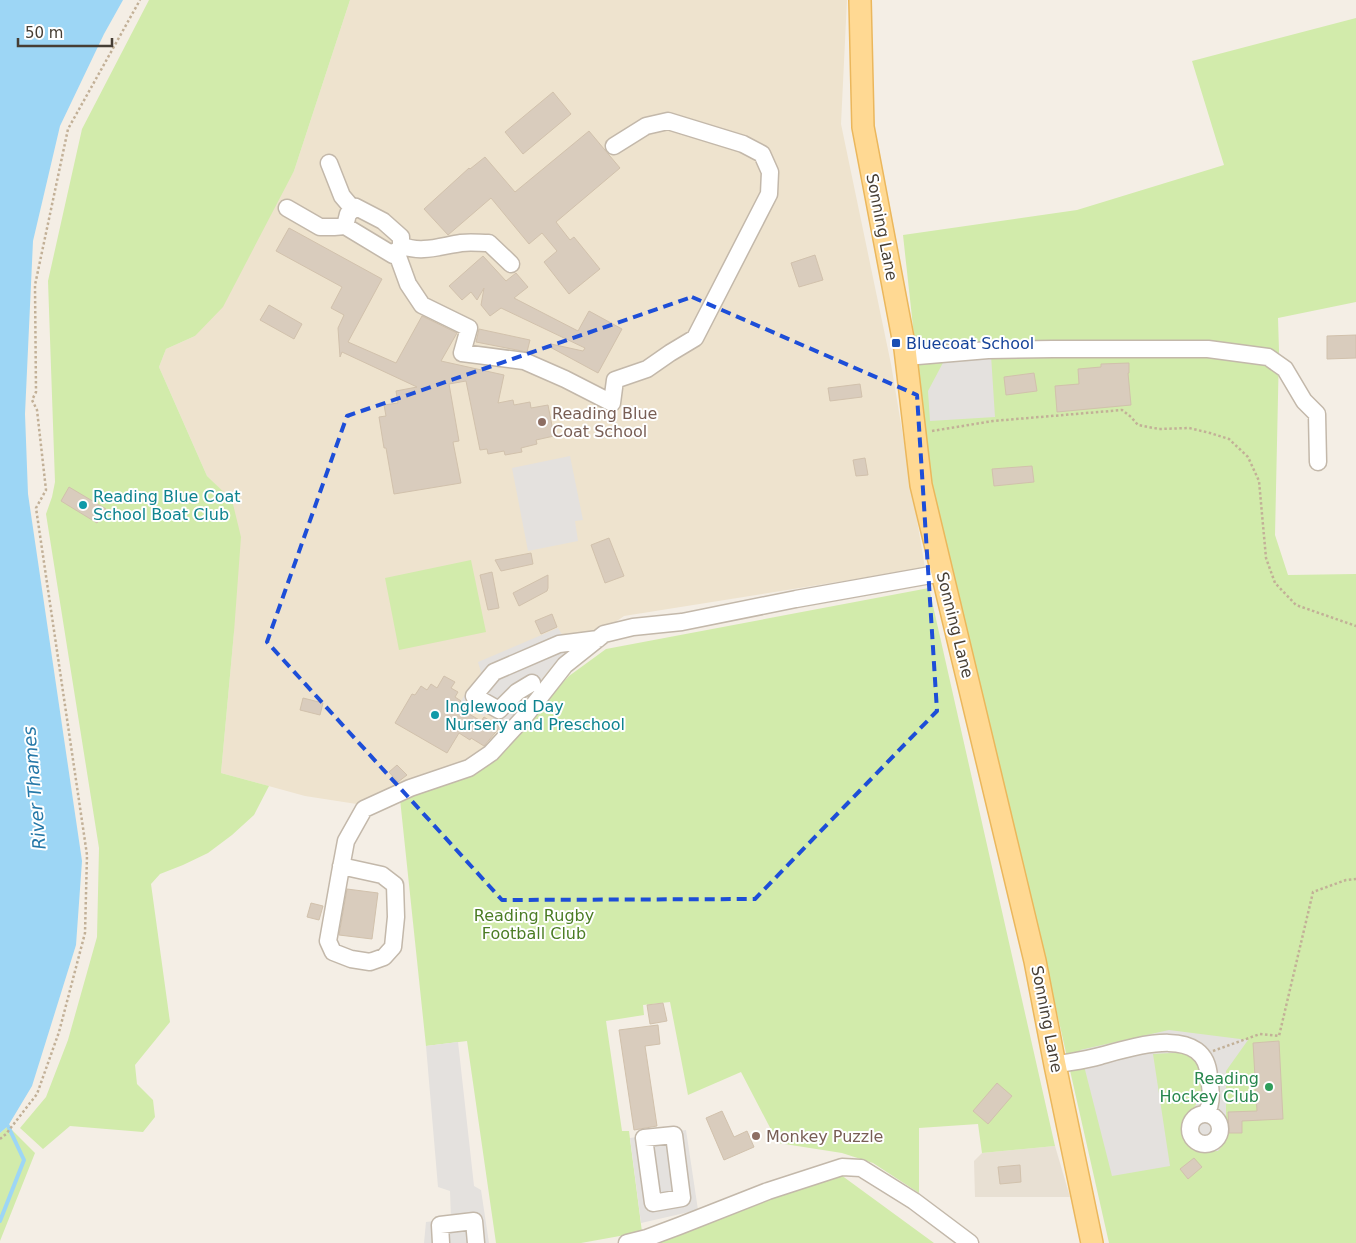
<svg xmlns="http://www.w3.org/2000/svg" width="1356" height="1243" font-family="'DejaVu Sans',sans-serif">
	<style>
		.residential { fill: #e8e0d3 }
		.education { fill: #eee3ce }
		.green { fill: #d2ebab }
		.parking { fill: #e4e1de }
		.water { fill: #9dd6f5 }
		.lines { fill: none; stroke-linecap: round; stroke-linejoin: round }
		.stream { stroke: #9dd6f5; stroke-width: 4 }
		.building { fill: #d9ccbd; stroke: #d1c1ac }
		.minor-casing { stroke: #c3b8aa; stroke-width: 19 }
		.major-casing { stroke: #ebb75c; stroke-width: 24 }
		.path { stroke: #c2b097; stroke-width: 2.5; stroke-dasharray: 2.5 2.5; stroke-linecap: butt }
		.minor { stroke: #fff; stroke-width: 16 }
		.major { stroke: #ffd993; stroke-width: 21 }
		.marked { fill: none; stroke: #1d4ed8; stroke-width: 4; stroke-dasharray: 10 6; stroke-linejoin: round }
		.transit-dot { fill: #1a4fb4; stroke: #fff; stroke-width: 2 }
		.education-dot { fill: #8d6e63; stroke: #fff; stroke-width: 2 }
		.culture-dot { fill: #0f9aa8; stroke: #fff; stroke-width: 2 }
		.leisure-dot { fill: #2e9e5b; stroke: #fff; stroke-width: 2 }
		.labels { text-anchor: middle; dominant-baseline: central; stroke-width: 4; stroke-linejoin: round; paint-order: stroke }
		.street-label { font-size: 16px; fill: #463e34; stroke: #fff }
		.transit-label { font-size: 16px; fill: #164399; stroke: #fff; text-anchor: start }
		.education-label { font-size: 16px; fill: #785e54; stroke: #fff; text-anchor: start }
		.culture-label { font-size: 16px; fill: #0d838f; stroke: #fff; text-anchor: start }
		.park-label { font-size: 16px; fill: #4b7c24; stroke: #fff }
		.leisure-label { font-size: 16px; fill: #27864d; stroke: #fff; text-anchor: end }
		.water-label { font-size: 18px; font-style: italic; fill: #2578a8; stroke: #fff }
	</style>
	<rect width="100%" height="100%" fill="#f4eee5"/>
	<path class="residential" d="M1055 1146 1070 1197H975L974 1161 982 1153Z"/>
	<path class="education" d="M350 0H847L841 124 891 364 925 568 624 616 590 640 488 751 363 805 305 796 221 773 234 632 232 501 207 476 159 367 166 349 195 336 294 171Z"/>
	<path class="green" d="M149 0H350L294 171 223 307 195 336 166 349 159 367 207 476 232 500 241 537 234 632 221 773 269 786 254 815 232 835 208 853 183 865 160 874 151 884 170 1022 135 1065 137 1084 153 1100 155 1117 143 1132 70 1126 43 1149 20 1128 46 1097 68 1040 97 937 99 848 46 514 52 497 55 482 48 281 82 129Z
		M1356 18V302L1278 318 1279 351 1275 535 1288 575 1356 574V1243H1109L1034 911 930 482 903 235 1077 210 1224 165 1192 61Z
		M471 560 486 632 399 650 385 578Z
		M929 588 1055 1146 982 1153 978 1124 919 1128V1193L873 1163 842 1153 778 1143 741 1072 688 1095 670 1002 643 1005 644 1015 606 1021 622 1131H629L642 1232 581 1243H496L467 1041 426 1046 400 799 479 772 569 676 606 649Z
		M8 1126 35 1153 0 1241V1133Z
		M841 1175 934 1243H639Z"/>
	<path class="parking" d="M991 355 995 417 930 421 928 391 946 357Z
		M570 456 583 520 575 521 578 541 528 551 512 468Z
		M558 628 572 651 552 666 505 726 493 719 494 717 487 713 484 716 460 703 470 686 477 682 481 672 478 662Z
		M1169 1030 1248 1040 1226 1071V1141L1218 1151H1203L1188 1140 1185 1123 1205 1089 1201 1067 1189 1052 1153 1054 1170 1166 1112 1176 1080 1050Z
		M458 1042 474 1186 481 1190 489 1243H424L426 1222 451 1219 450 1191 438 1187 426 1046Z
		M686 1130 698 1210 641 1223 630 1138Z"/>
	<path class="water" d="M0 0H123L104 34 60 126 33 241 25 414 28 494 82 861 76 945 32 1086 8 1126 0 1133Z"/>
	<g class="lines">
		<path class="stream" d="M0 1221 24 1160 8 1126"/>
	</g>
	<path class="building" d="M553 92 571 114 523 154 505 132Z
		M589 131 620 168 556 222 570 240 574 237 600 269 569 294 544 262 557 251 542 233 529 244 491 198 448 235 424 209 469 168 470 169 485 157 515 192Z
		M289 228 382 279 348 342 396 363 422 316 457 333 441 361 504 375 498 403 513 400 514 405 530 402 531 408 548 405 554 436 536 440 537 444 521 448 522 452 505 455 504 451 488 454 487 449 480 450 466 381 449 384 459 441 453 442 461 483 394 494 386 448H384L379 417 386 416 384 405 398 403 396 391 417 387 342 352 340 357 338 328 344 315 331 308 342 287 276 251Z
		M815 255 823 280 799 287 791 263Z
		M483 256 506 281 516 273 528 287 514 298 578 331 589 311 622 329 598 373 550 347 551 344 583 351 585 348 501 308 490 316 481 305 484 288 477 300 471 292 462 300 449 286Z
		M269 305 302 324 294 339 260 320Z
		M479 329 530 340 527 352 476 342Z
		M1356 335V358L1327 359V336Z
		M1129 363V373H1128L1131 405 1057 412 1055 386 1079 384 1078 369 1101 367V364Z
		M1034 373 1037 391 1006 395 1004 377Z
		M860 384 862 397 830 401 828 388Z
		M865 458 868 475 856 476 853 460Z
		M1032 466 1034 482 994 486 992 469Z
		M69 487 106 509 97 523 61 501Z
		M609 538 624 576 605 583 591 545Z
		M531 553 533 564 501 571 495 560Z
		M492 572 499 608 488 610 480 575Z
		M548 575V588L547 591 519 606 513 593Z
		M552 614 557 627 541 634 535 621Z
		M444 676 455 682 451 688 458 692 455 697 461 701 459 704 466 708 464 711 481 721 484 717 500 727 484 746 471 738 470 740 459 733 447 753 395 723 412 694 415 695 421 686 427 690 431 684 437 688Z
		M303 698 323 703 320 715 300 710Z
		M397 765 407 775 398 782 389 772Z
		M347 889 378 893 372 939 339 935Z
		M311 903 323 906 319 920 307 917Z
		M663 1003 667 1021 650 1024 647 1005Z
		M658 1025 660 1044 645 1046 657 1126 634 1130 619 1030Z
		M1279 1041 1283 1119 1242 1121V1133H1229L1228 1112 1257 1111 1253 1043Z
		M997 1083 1012 1096 988 1124 973 1111Z
		M722 1111 734 1137 747 1131 754 1147 724 1160 706 1118Z
		M1194 1158 1202 1167 1188 1179 1180 1169Z
		M1020 1165 1021 1182 1000 1184 998 1167Z"/>
	<g class="lines">
		<defs>
			<path id="minor" d="M329 163 342 196 353 209
				M356 207 383 221 401 237V247L393 255 345 226 348 214Z
				M287 208 320 227H334L345 226
				M401 245C420 254 441 246 461 243 470 242 480 243 489 243L511 264
				M396 251 408 284 422 305 469 328 462 353 524 361 565 379 612 403 615 380 647 369 670 353 695 338 769 194 770 172 762 154 743 144 668 121 646 126 614 146
				M906 357 988 350 1053 349H1208L1268 357 1285 369 1304 401 1317 414 1318 462
				M532 683 517 692 499 710 474 696 494 672 559 644 598 639
				M341 866 382 875 395 885 396 917 393 947 384 957 370 962 351 959 333 952 328 941 340 873 346 841 364 809 410 788 469 768 491 753 525 716 565 665 604 634 633 627 682 622 796 599 942 573
				M1055 1065C1070 1062 1086 1060 1100 1056 1132 1047 1206 1023 1209 1077 1210 1085 1212 1095 1210 1103 1210 1107 1207 1110 1206 1114
				M1190 1129a15 15 0 1 1 30 0a15 15 0 1 1-30 0Z
				M674 1135 682 1198 653 1203 644 1138Z
				M441 1243 440 1225 474 1221 476 1243
				M627 1243 647 1238 679 1226 768 1191 842 1167 861 1168 914 1201 970 1243"/>
			<path id="major" d="M860 0 863 127 905 349 921 485 1035 961 1055 1065 1092 1243"/>
		</defs>
		<use href="#minor" class="minor-casing"/>
		<use href="#major" class="major-casing"/>
		<path class="path" d="M932 431 993 421 1122 410 1131 417 1138 425 1159 429 1189 428 1210 433 1229 439 1248 457 1259 481 1266 558 1275 583 1296 605 1356 626
			M1213 1051 1260 1034 1279 1036 1313 892 1346 880 1356 879
			M0 1139 6 1134 37 1094 59 1032 85 933 87 855 36 508 46 490 37 410 32 400 36 392 35 285 68 129 140 0"/>
		<use href="#minor" class="minor"/>
		<use href="#major" class="major"/>
	</g>
	<path class="marked" d="M692 297 917 395 937 711 755 899 502 900 267 642 347 416Z"/>
	<rect class="transit-dot" x="891" y="338" width="10" height="10" rx="2.5"/>
	<g class="education-dot">
		<circle cx="542" cy="422" r="5"/>
		<circle cx="756" cy="1136" r="5"/>
	</g>
	<g class="culture-dot">
		<circle cx="83" cy="505" r="5"/>
		<circle cx="435" cy="715" r="5"/>
	</g>
	<circle class="leisure-dot" cx="1269" cy="1087" r="5"/>
	<g class="labels">
		<g class="street-label">
			<text transform="translate(882 227) rotate(79)">Sonning Lane</text>
			<text transform="translate(955 625) rotate(76)">Sonning Lane</text>
			<text transform="translate(1047 1019) rotate(79)">Sonning Lane</text>
		</g>
		<g class="transit-label">
			<text x="906" y="343">Bluecoat School</text>
		</g>
		<g class="education-label">
			<text x="552" y="413">Reading Blue<tspan x="552" dy="18">Coat School</tspan></text>
			<text x="766" y="1136">Monkey Puzzle</text>
		</g>
		<g class="culture-label">
			<text x="93" y="496">Reading Blue Coat<tspan x="93" dy="18">School Boat Club</tspan></text>
			<text x="445" y="706">Inglewood Day<tspan x="445" dy="18">Nursery and Preschool</tspan></text>
		</g>
		<g class="park-label">
			<text x="534" y="915">Reading Rugby<tspan x="534" dy="18">Football Club</tspan></text>
		</g>
		<g class="leisure-label">
			<text x="1259" y="1078">Reading<tspan x="1259" dy="18">Hockey Club</tspan></text>
		</g>
		<g class="water-label">
			<text transform="translate(34 788) rotate(-95)">River Thames</text>
		</g>
	</g>
	<path d="M18 38v8h94v-8" fill="none" stroke="#463e34" stroke-width="2.5"/>
	<text x="25" y="38" font-size="15" fill="#463e34" stroke="#ffffff" stroke-width="4" paint-order="stroke">50 m</text>
</svg>
